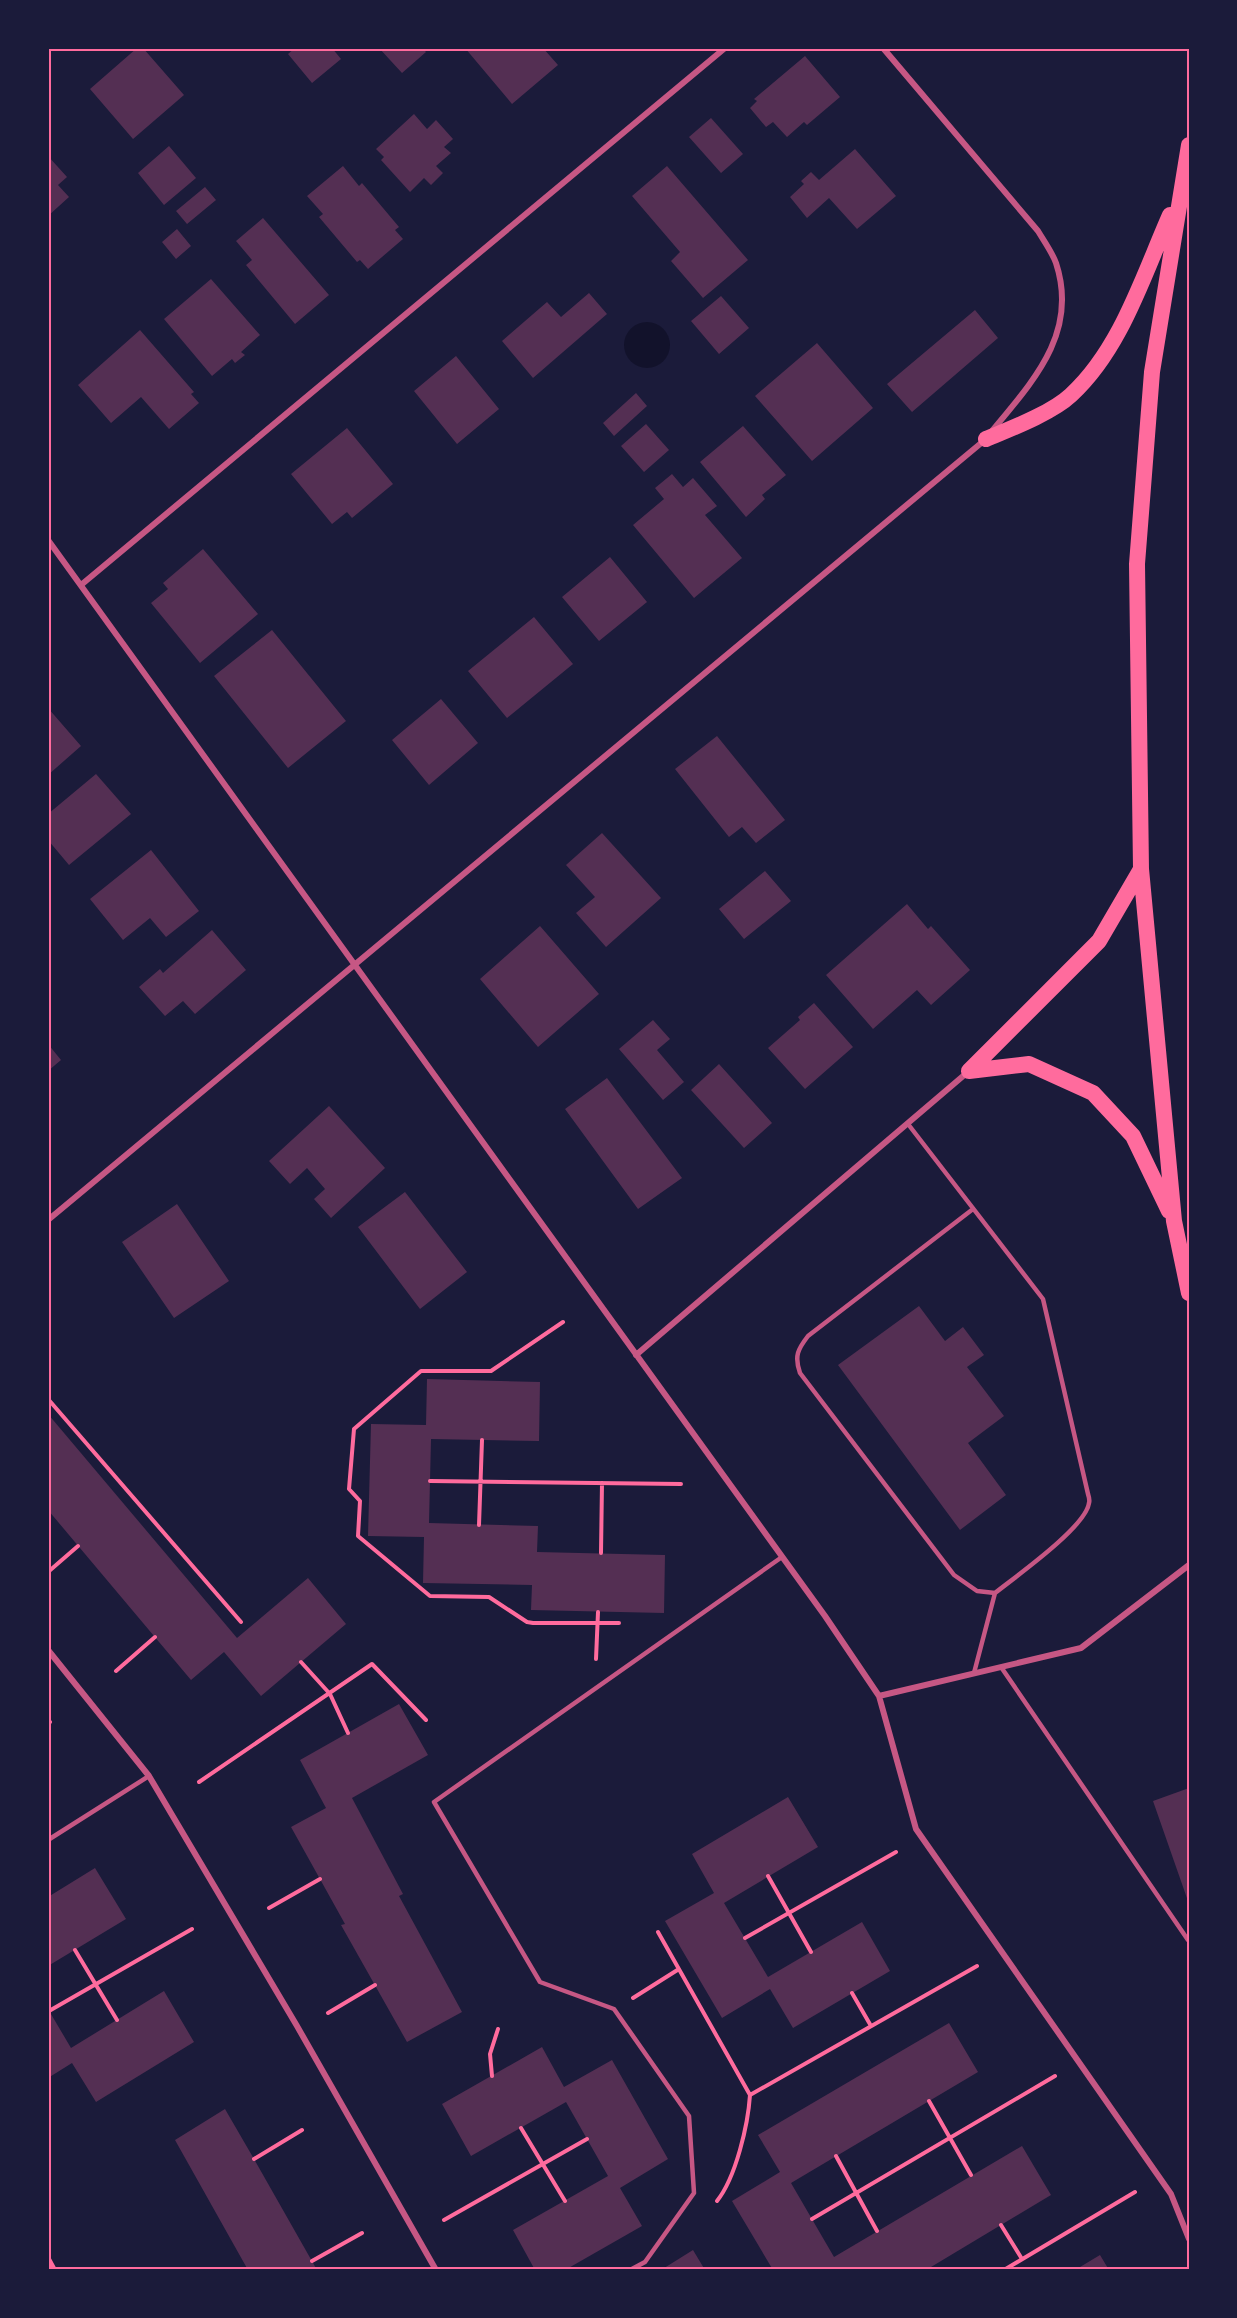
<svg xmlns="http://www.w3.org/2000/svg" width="1237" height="2318" font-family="Raleway,sans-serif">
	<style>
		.water { fill: #12122b }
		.building { fill: #542f53 }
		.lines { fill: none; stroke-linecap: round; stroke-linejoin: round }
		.path { stroke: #ff6b9d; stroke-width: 4 }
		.service { stroke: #c65784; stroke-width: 4.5 }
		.minor { stroke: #c65784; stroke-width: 6 }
		.trunk { stroke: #ff6b9d; stroke-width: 16 }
		.neatline { fill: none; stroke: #ff6b9d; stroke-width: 2 }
	</style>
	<rect width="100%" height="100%" fill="#1b1b3a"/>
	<path class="water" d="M624 345a23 23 0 1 1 46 0a23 23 0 1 1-46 0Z"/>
	<path class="building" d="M137 48H143L184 95 133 139 90 89Z
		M295 48H332L341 59 312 83 288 54Z
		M379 48H422L426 52 402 73Z
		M465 48H543L558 65 512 104Z
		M805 56 840 97 807 125 804 122 787 137 773 122 766 127 750 108 757 101 754 99Z
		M414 114 427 129 436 120 453 139 444 147 451 153 436 166 443 173 431 185 424 178 410 192 381 160 384 157 376 149Z
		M711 118 743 154 721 173 689 137Z
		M169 146 196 178 164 205 138 173Z
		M855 149 896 196 857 229 829 198 807 218 790 197 804 184 801 181 811 172 819 180Z
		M48 156 67 177 58 185 69 197 48 216Z
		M343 166 359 186 362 183 399 227 395 230 403 239 368 269 360 260 357 262 319 217 323 214 307 196Z
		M667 166 748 260 703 298 671 261 680 252 632 196Z
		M205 187 216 200 187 224 176 211Z
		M263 218 329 295 295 324 246 265 252 260 236 241Z
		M177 229 191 246 176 259 162 242Z
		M211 279 260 335 241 352 245 355 235 363 232 359 212 376 164 319Z
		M589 293 607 314 533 378 502 341 547 302 561 317Z
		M721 296 749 328 719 354 691 321Z
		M975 310 998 338 912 412 887 384Z
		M140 330 194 392 191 394 199 403 169 429 141 397 111 423 78 385Z
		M817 343 873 408 812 461 755 396Z
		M456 356 499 409 457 444 414 391Z
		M636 393 647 406 614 436 603 423Z
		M646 424 669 450 644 472 621 446Z
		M743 426 786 475 762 495 765 499 746 517 700 462Z
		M347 428 393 484 352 518 347 512 332 524 291 474Z
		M672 474 683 487 693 478 717 506 705 515 742 558 694 598 633 525 664 499 655 488Z
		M203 549 258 614 200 663 151 603 168 589 163 583Z
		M610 557 647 602 599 641 562 597Z
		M534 617 573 664 507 718 468 671Z
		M272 630 346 721 288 768 214 676Z
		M441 699 478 743 429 785 392 740Z
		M48 708 81 746 48 775Z
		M717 736 785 820 756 843 742 827 729 837 675 769Z
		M96 774 131 814 69 865 48 840V814Z
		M602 833 661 898 606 947 576 913 595 897 566 865Z
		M151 850 199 911 166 937 150 918 123 940 90 899Z
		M765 871 791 901 744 939 719 909Z
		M907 904 928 929 931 926 970 970 931 1005 917 990 873 1029 826 975Z
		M540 926 599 994 538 1047 480 979Z
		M212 930 246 970 195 1014 183 1001 165 1016 139 987 160 969 163 973Z
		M814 1003 853 1047 805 1089 768 1048 800 1020 798 1017Z
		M653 1020 670 1039 657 1050 684 1082 663 1100 619 1049Z
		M48 1044 61 1060 48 1071Z
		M719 1064 772 1123 744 1148 691 1090Z
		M607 1078 682 1178 638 1209 565 1109Z
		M329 1106 385 1168 331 1218 314 1199 325 1189 307 1168 290 1184 269 1161Z
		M405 1192 467 1272 420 1309 358 1227Z
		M177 1204 229 1281 174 1318 122 1242Z
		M919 1306 945 1341 963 1327 984 1355 967 1367 1004 1416 968 1443 1006 1495 960 1530 838 1365Z
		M427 1379 540 1382 539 1441 431 1439 429 1523 538 1526 537 1552 665 1555 664 1613 531 1610 532 1585 423 1583 424 1537 368 1536 371 1424 426 1425Z
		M48 1414 237 1638 308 1578 346 1624 261 1696 224 1652 191 1680 48 1510Z
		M399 1704 428 1755 352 1798 403 1894 399 1896 462 2012 407 2042 341 1925 345 1924 291 1827 326 1808 300 1760Z
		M1189 1788V1904L1153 1801Z
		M788 1797 818 1847 724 1903 768 1977 862 1922 890 1971 793 2028 770 1989 722 2018 665 1921 714 1893 692 1854Z
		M95 1868 126 1919 48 1966V1897Z
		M164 1991 194 2042 96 2102 72 2063 48 2078V2009L71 2048Z
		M949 2023 978 2072 791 2183 834 2257 1022 2146 1051 2195 926 2270H773L732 2201 780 2172 758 2135Z
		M542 2047 564 2087 612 2060 668 2159 620 2188 642 2226 565 2270H535L513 2230 608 2176 566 2102 471 2156 442 2104Z
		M225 2109 254 2159 317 2270H248L175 2140Z
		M693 2250 705 2270H661Z
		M1100 2255 1109 2270H1075Z"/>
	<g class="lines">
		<path class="path" d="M563 1322 491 1371H421L354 1429 349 1489 360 1501 358 1536 430 1596 489 1597 527 1622 533 1623H619
			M48 1399 241 1622
			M430 1481 681 1484
			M479 1525 482 1440
			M601 1553 602 1483
			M48 1572 78 1546
			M596 1659 598 1612
			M301 1662 330 1694 348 1733
			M116 1671 155 1637
			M48 1724 50 1722
			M199 1782 372 1664 426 1720
			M768 1876 811 1952
			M269 1908 320 1879
			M658 1932 750 2095C748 2125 736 2177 717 2201
			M745 1938 896 1852
			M75 1950 117 2020
			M852 1993 871 2026
			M633 1998 679 1969
			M49 2011 192 1929
			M328 2013 375 1985
			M492 2076 490 2054 498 2029
			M750 2095 977 1966
			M929 2101 971 2175
			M521 2128 565 2201
			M836 2156 877 2231
			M254 2159 302 2130
			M812 2219 1055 2076
			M444 2220 587 2139
			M1001 2225 1022 2259
			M48 2257 55 2270
			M312 2261 362 2233
			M1004 2270 1135 2192"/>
		<path class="service" d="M908 1124 1043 1299 1088 1494C1089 1497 1090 1500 1089 1503 1086 1527 1015 1577 995 1593L977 1591 954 1575 800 1373C794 1356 798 1349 808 1336L973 1209
			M1001 1667 1188 1940
			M974 1673 995 1593
			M48 1840 149 1776
			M630 2270 645 2262 694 2193 689 2116 614 2009 540 1982 434 1802 782 1557"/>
		<path class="minor" d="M883 48 1038 231C1044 241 1052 252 1056 263 1079 333 1033 381 992 431
			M48 540 825 1616 879 1696 916 1829 1171 2194 1189 2239
			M81 585 725 48
			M48 1220 986 439
			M636 1355 969 1071
			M48 1650 149 1776 297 2026 436 2270
			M879 1696 1081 1648 1189 1565"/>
		<path class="trunk" d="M1189 145 1152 372 1137 564 1141 869 1174 1221 1189 1293
			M986 439C1010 429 1052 413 1071 395 1121 349 1143 276 1170 215
			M969 1071 1029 1064 1093 1093 1133 1136 1169 1211
			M969 1071 1099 941 1141 869"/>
	</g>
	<rect width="1237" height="2318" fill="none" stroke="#1b1b3a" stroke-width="99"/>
	<rect x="50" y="50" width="1138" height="2218" class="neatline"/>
</svg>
